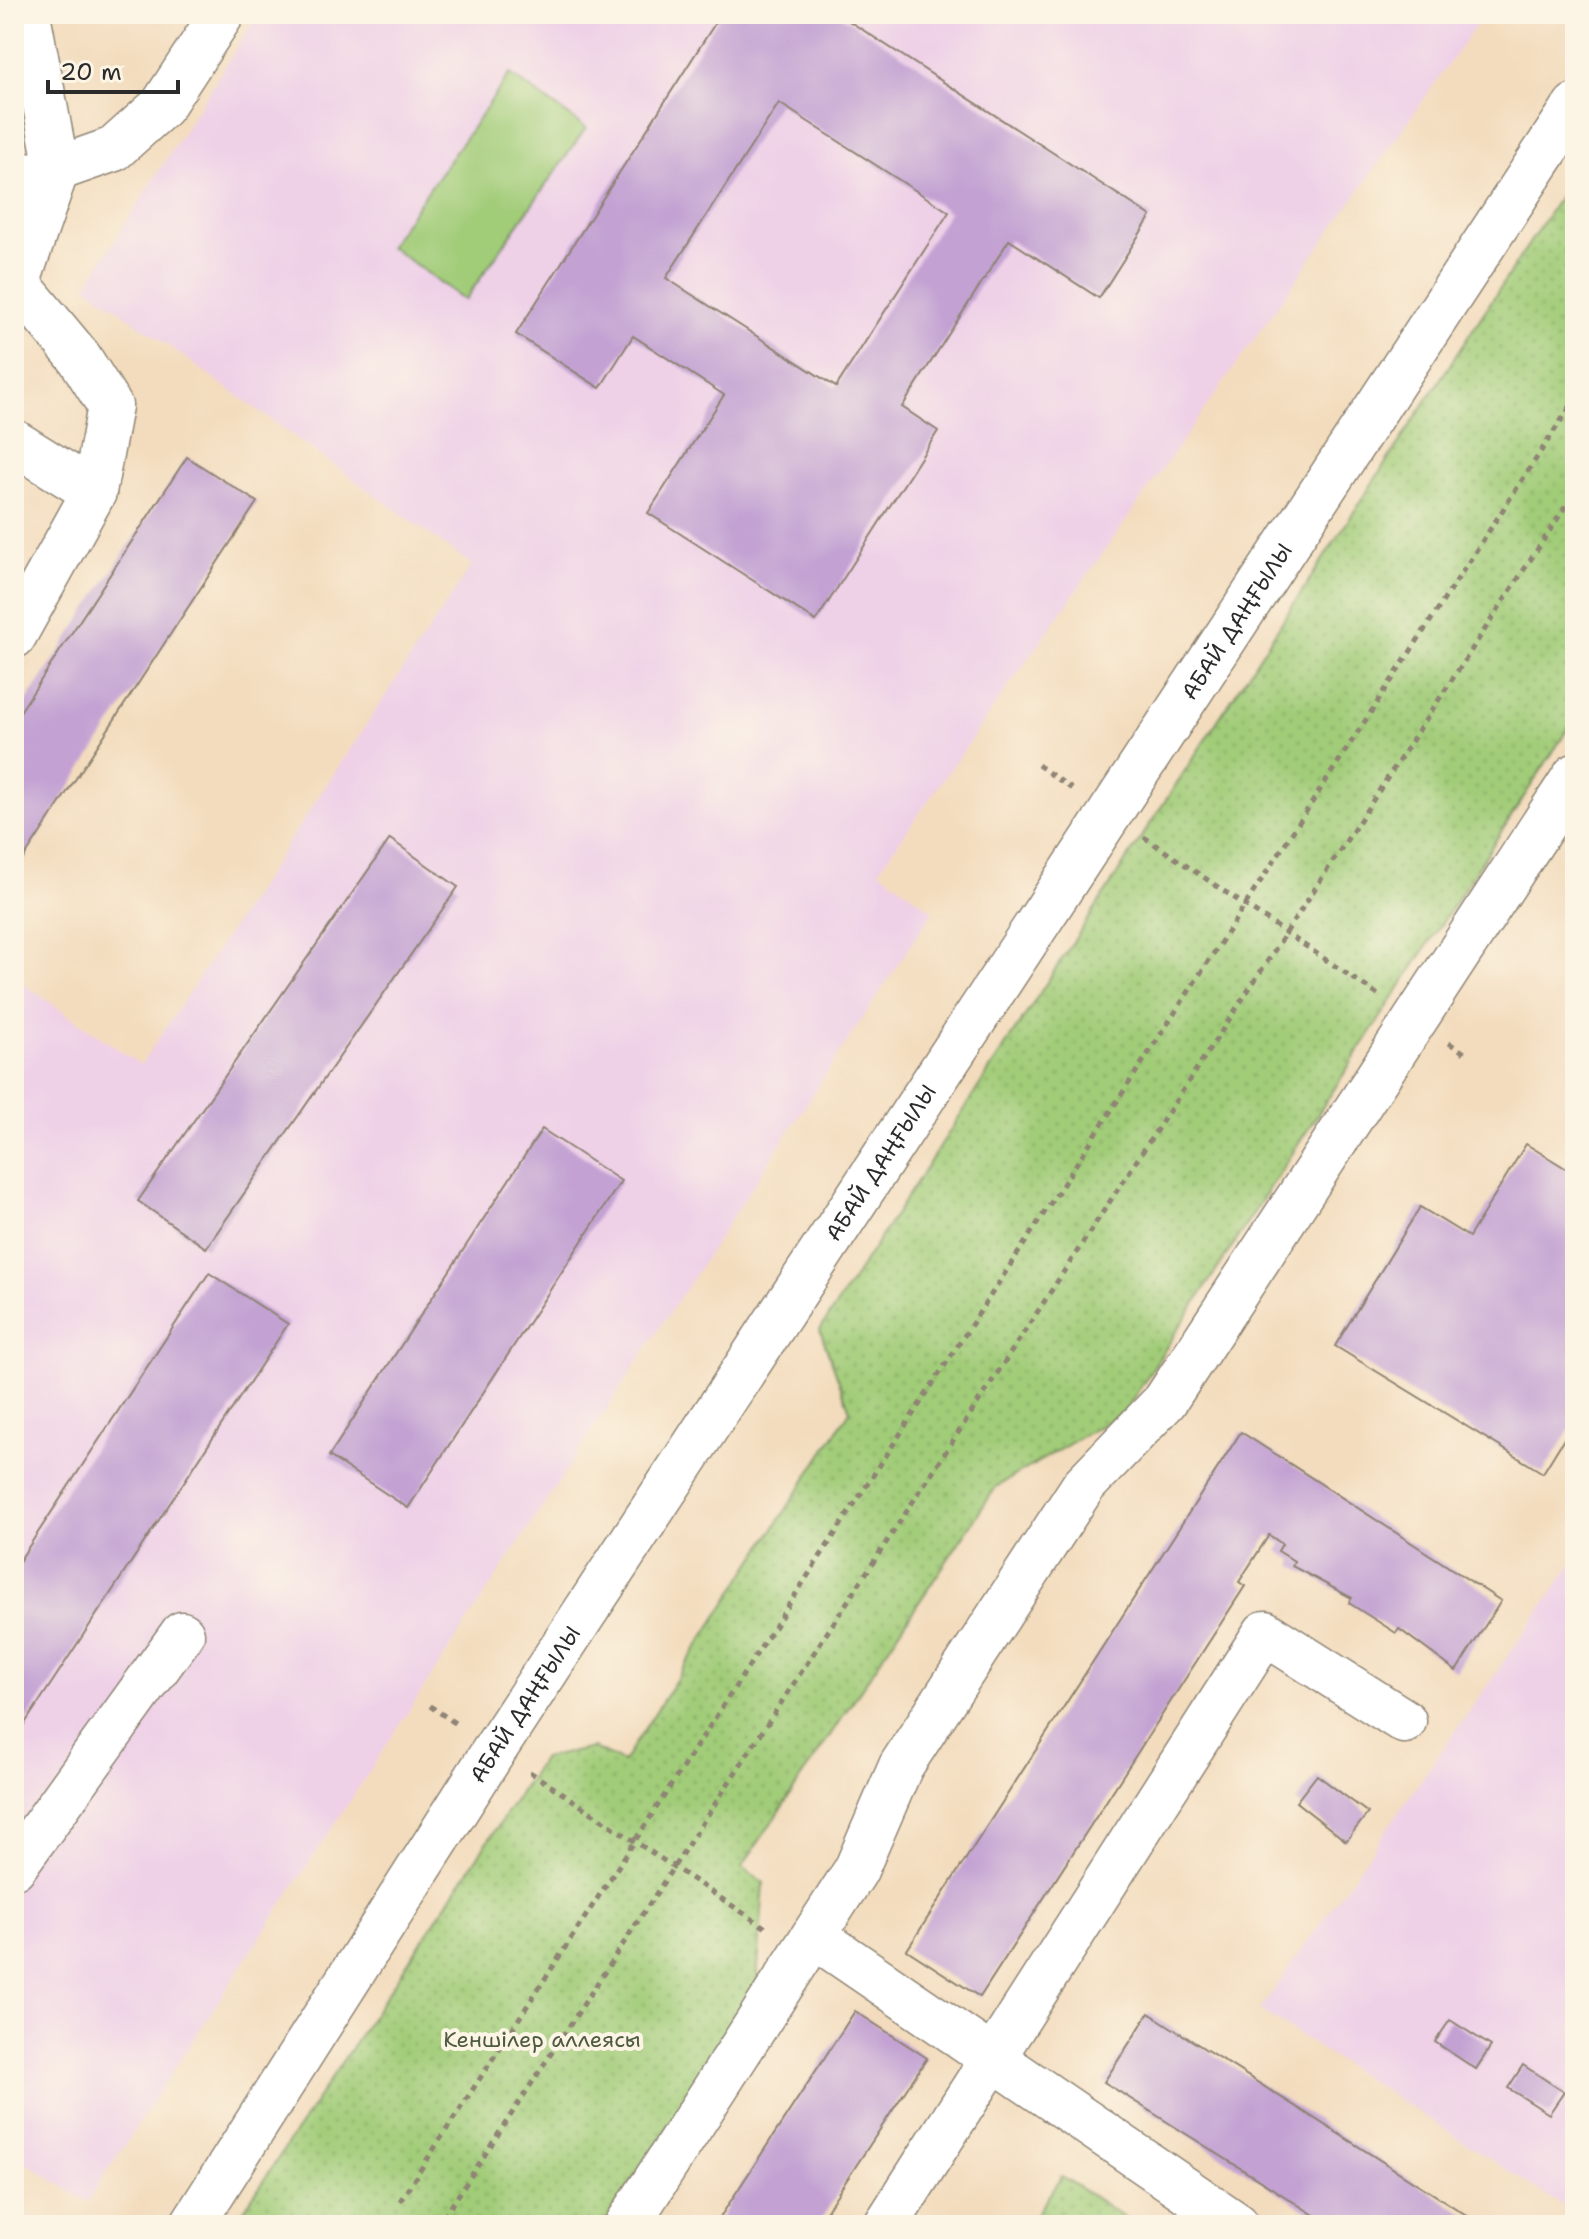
<svg xmlns="http://www.w3.org/2000/svg" width="1589" height="2239" font-family="'Shantell Sans',sans-serif">
	<style>
		.built { fill: #eed0e7 }
		.park { fill: url(#park-dots); stroke: #667c52; stroke-width: 2 }
		.pitch { fill: #a1cc78; stroke: #667c52; stroke-width: 2 }
		.building { fill: #c3a2d3; fill-rule: evenodd }
		.lines { fill: none; stroke-linecap: round; stroke-linejoin: round }
		.minor-casing { stroke: #8f8474; stroke-width: 47 }
		.path { stroke: #8f8474; stroke-width: 5; stroke-dasharray: 6 6; stroke-linecap: butt }
		.minor { stroke: #fff; stroke-width: 44 }
		.labels { text-anchor: middle; dominant-baseline: central; stroke-width: 8; stroke-linejoin: round; paint-order: stroke }
		.street-label { font-size: 22px; fill: #2b2b2b; stroke: #fcf5e5 }
		.park-label { font-size: 22px; fill: #4e5b42; stroke: #fcf5e5 }
	</style>
	<defs>
		<pattern id="park-dots" width="8" height="8" patternUnits="userSpaceOnUse" patternTransform="scale(2)"><rect width="8" height="8" fill="#a1cc78"/><path d="M2 2h.1M6 6h.1" fill="none" stroke="#8baf68" stroke-width="1.8" stroke-linecap="round"/></pattern>
	</defs>
	<rect width="100%" height="100%" fill="#fcf5e5"/>
	<filter id="ink" filterUnits="userSpaceOnUse"><feTurbulence type="fractalNoise" baseFrequency=".0125" numOctaves="2"/><feDisplacementMap in="SourceGraphic" scale="16" xChannelSelector="R" yChannelSelector="G"/><feConvolveMatrix kernelMatrix="1 2 1 2 8 2 1 2 1" color-interpolation-filters="sRGB"/></filter>
	<filter id="wash" filterUnits="userSpaceOnUse"><feTurbulence type="fractalNoise" baseFrequency=".006" numOctaves="4" result="noise"/><feDisplacementMap in="SourceGraphic" scale="32" xChannelSelector="R" yChannelSelector="G"/><feGaussianBlur stdDeviation="1.8" result="paint"/><feColorMatrix in="noise" values="0 0 0 0 0 0 0 0 0 0 0 0 0 0 0 0 0 1.4 0 .05"/><feComposite in="paint" operator="in"/></filter>
	<g filter="url(#wash)">
		<rect width="100%" height="100%" fill="#f3dcbd"/>
		<path class="built" d="M258 14H1484L879 870 933 911 87 2202 14 2154V978L141 1065 472 565 86 286Z
			M1575 1560V2214L1260 2010Z"/>
		<path class="park" d="M1575 173V718L1125 1411 996 1487 742 1867 764 1883 756 1993 603 2225H234L543 1758 593 1748 623 1762 850 1411 820 1330Z
			M1062 2176 1136 2225H1029Z"/>
		<path class="pitch" d="M510 74 586 128 465 300 389 246Z"/>
		<g id="blocks">
			<path class="building" d="M721 14H838L1151 216 1099 298 1009 240 902 407 938 431 816 621 648 513 724 395 633 336 600 388 516 334ZM779 103 949 212 836 387 666 278Z
				M187 457 257 502 14 873V721Z
				M390 839 458 887 206 1248 138 1201Z
				M542 1129 621 1181 408 1508 329 1456Z
				M1526 1144 1575 1174V1421L1543 1473 1335 1346 1420 1207 1469 1237Z
				M209 1273 288 1324 14 1740V1569Z
				M1241 1432 1501 1601 1456 1671 1399 1629 1396 1633 1349 1603 1352 1598 1292 1566 1294 1561 1278 1551 1282 1544 1269 1535 1239 1582 1245 1586 980 1997 907 1950Z
				M1317 1775 1368 1813 1346 1841 1296 1802Z
				M855 2011 927 2058 817 2225H715Z
				M1149 2013 1169 2026 1482 2225H1330L1172 2125 1104 2082Z
				M1450 2020 1491 2046 1476 2069 1435 2042Z
				M1523 2065 1564 2092 1549 2114 1508 2088Z"/>
		</g>
	</g>
	<g filter="url(#ink)">
		<use href="#blocks" fill-opacity="0" stroke="#8f8474" stroke-width="2"/>
		<g class="lines">
			<defs>
				<g id="minor">
					<path d="M28 14 57 169 114 149 162 106 222 14"/>
					<path d="M14 179 57 169 14 293"/>
					<path d="M14 442 94 492"/>
					<path d="M14 636 94 492 110 406 79 357 19 285"/>
					<path d="M14 1867 182 1634"/>
					<path d="M814 1936 1237 2225"/>
					<path id="s1" d="M192 2225 495 1749 1575 106"/>
					<path d="M627 2225 856 1870 901 1766 1084 1485 1165 1401 1575 776"/>
					<path d="M886 2225 1265 1633 1404 1721"/>
				</g>
			</defs>
			<use href="#minor" class="minor-casing"/>
			<path class="path" d="M1038 765 1072 789
				M1144 837 1381 997
				M1449 1043 1465 1053
				M430 1706 458 1725
				M530 1772 769 1930
				M400 2201 1575 399
				M444 2217 1575 492"/>
			<use href="#minor" class="minor"/>
		</g>
	</g>
	<g class="labels">
		<g class="street-label">
			<text stroke="none"><textPath href="#s1" startOffset="1914">АБАЙ ДАҢҒЫЛЫ</textPath></text>
			<text stroke="none"><textPath href="#s1" startOffset="1266">АБАЙ ДАҢҒЫЛЫ</textPath></text>
			<text stroke="none"><textPath href="#s1" startOffset="618">АБАЙ ДАҢҒЫЛЫ</textPath></text>
		</g>
		<g class="park-label">
			<text x="542" y="2039">Кеншілер аллеясы</text>
		</g>
	</g>
	<rect width="1589" height="2239" fill="none" stroke="#fcf5e5" stroke-width="48"/>
	<path d="M48 80v12h130v-12" fill="none" stroke="#2b2b2b" stroke-width="4"/>
	<text x="60" y="80" font-size="24" fill="#2b2b2b" stroke="#fcf5e5" stroke-width="6" paint-order="stroke">20 m</text>
</svg>
